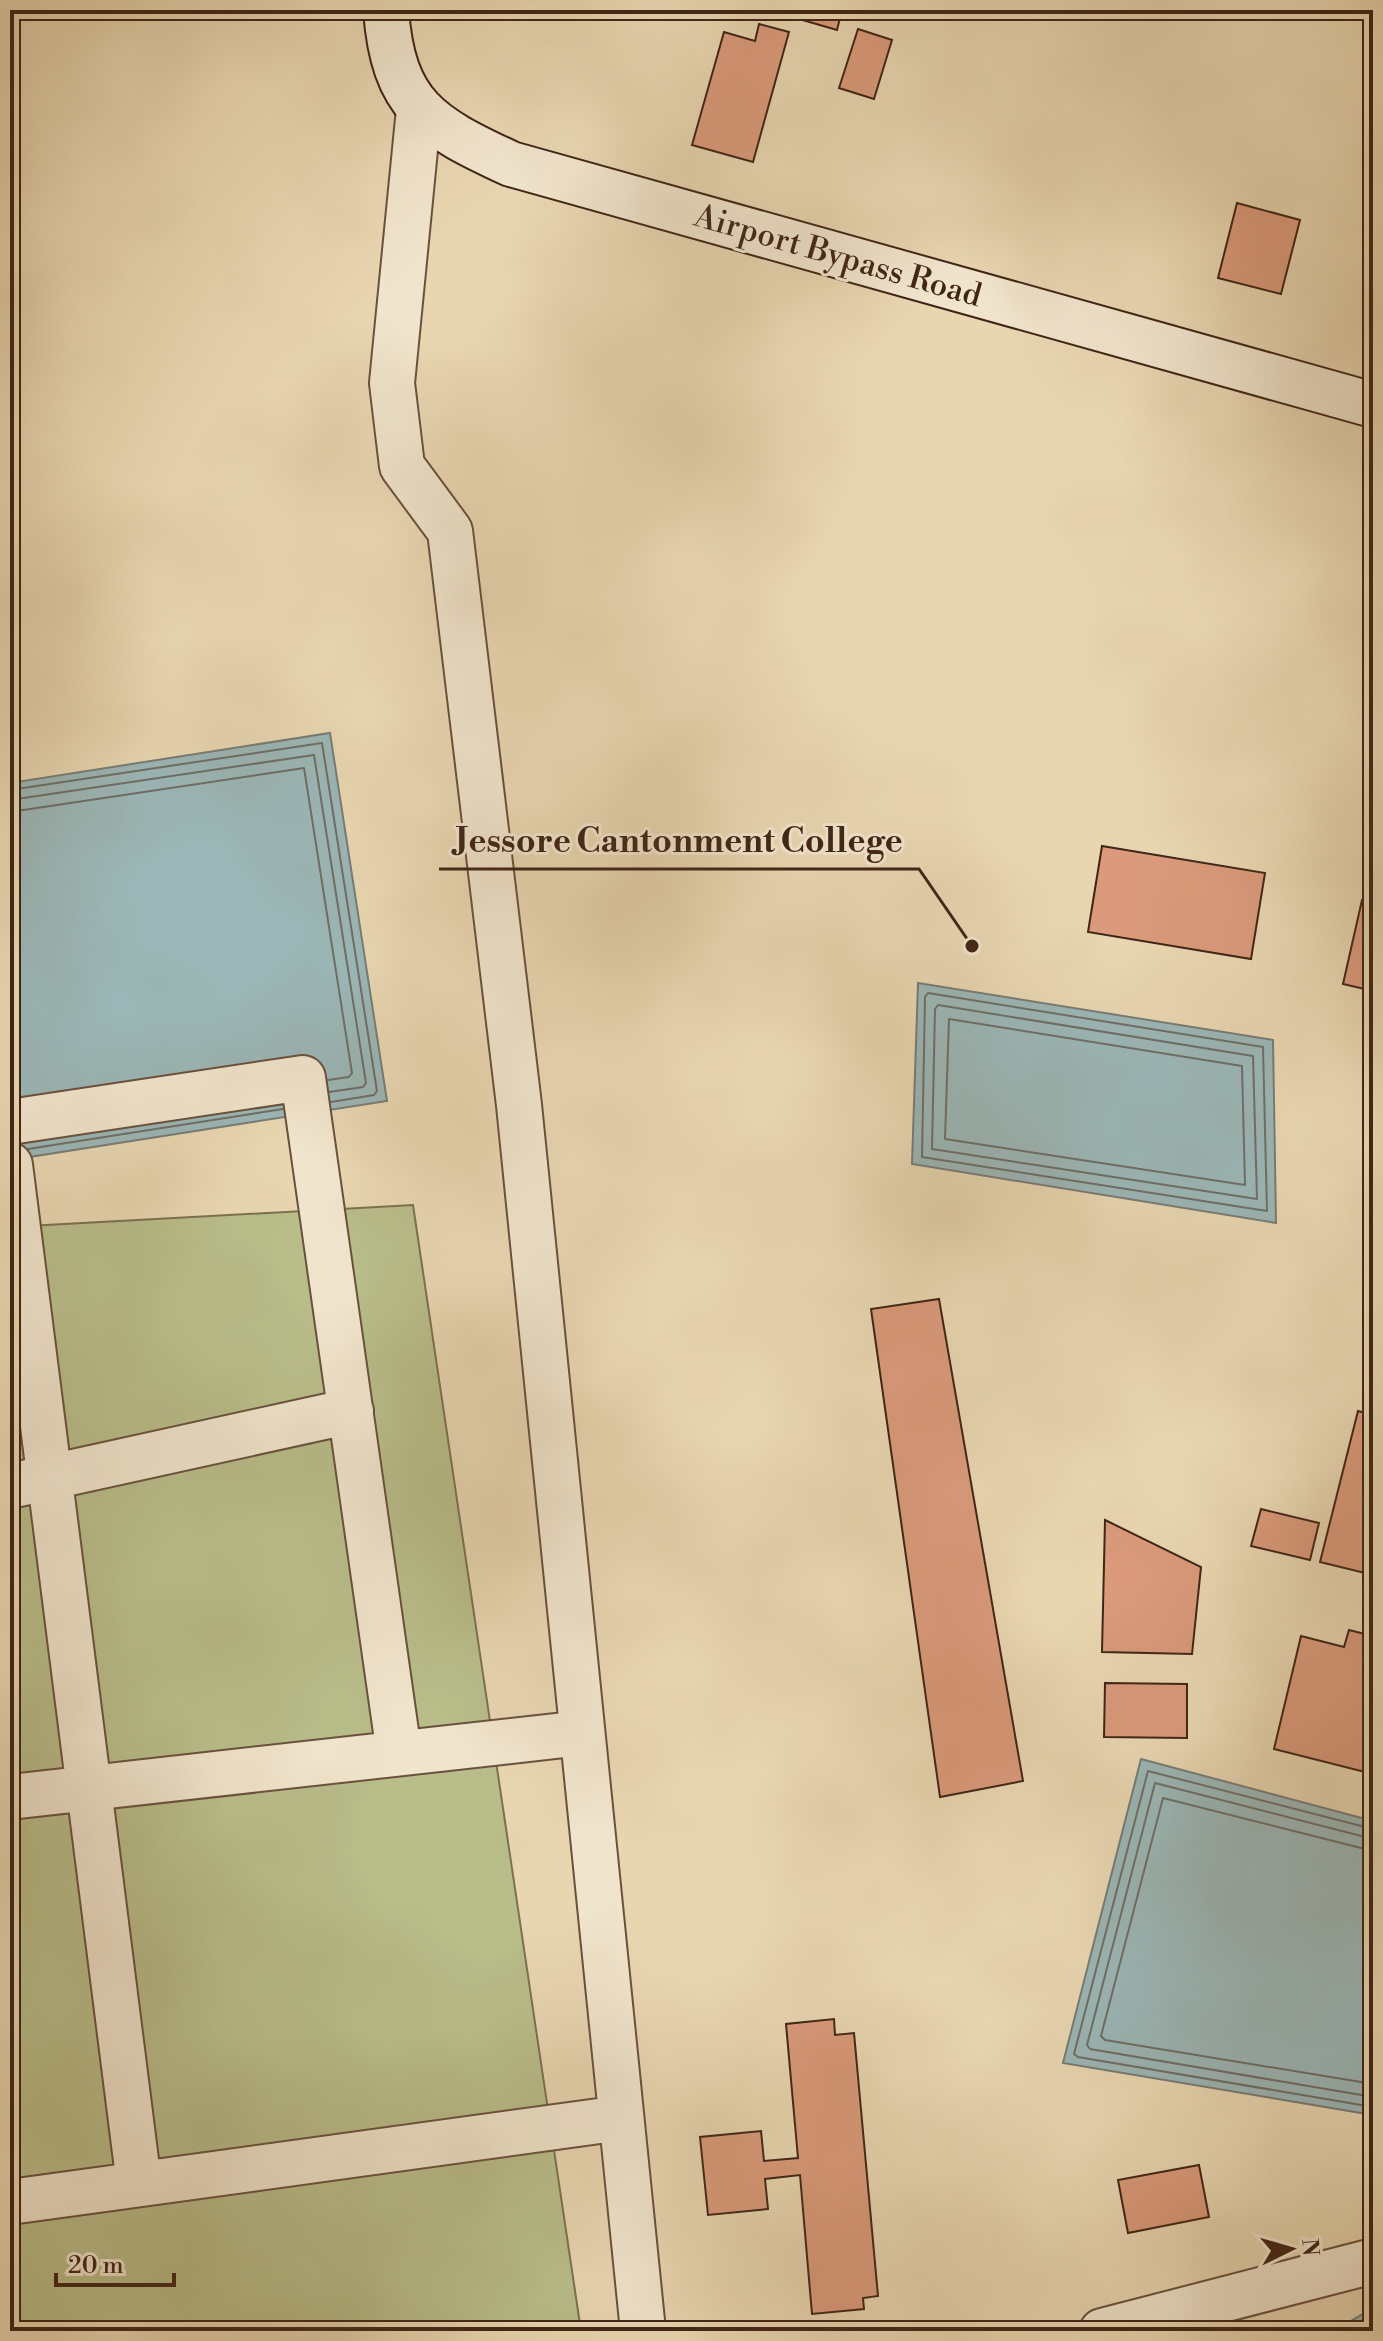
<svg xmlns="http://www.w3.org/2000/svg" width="1383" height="2341" font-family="'Libre Bodoni',serif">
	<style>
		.green { fill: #b8bd8a; stroke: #7c7150; stroke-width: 2 }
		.water { fill: #9bb6b6; stroke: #777c76; stroke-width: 2 }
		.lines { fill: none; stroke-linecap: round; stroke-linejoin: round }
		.shore { stroke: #6e6e66; stroke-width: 2 }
		.building { fill: #da9a7b; stroke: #402516; stroke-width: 2 }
		.street-casing { stroke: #6a513d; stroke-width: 48 }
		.secondary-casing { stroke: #402516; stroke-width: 48 }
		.street { stroke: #f0e4cc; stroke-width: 44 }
		.secondary { stroke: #f0e4cc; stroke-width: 44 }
		.labels { text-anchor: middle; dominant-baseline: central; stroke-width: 6; stroke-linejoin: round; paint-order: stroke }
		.street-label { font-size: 32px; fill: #402516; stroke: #f0e4cc }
		.leader { fill: none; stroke: #402516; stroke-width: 3 }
		.callout-dot { fill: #402516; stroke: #f0e4cc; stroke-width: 3 }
		.callout-label { font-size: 34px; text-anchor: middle; font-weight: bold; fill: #402516; stroke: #f0e4cc; stroke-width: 6; stroke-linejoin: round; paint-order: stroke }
	</style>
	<rect width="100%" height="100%" fill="#e8d6b1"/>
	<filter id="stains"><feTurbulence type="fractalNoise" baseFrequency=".0025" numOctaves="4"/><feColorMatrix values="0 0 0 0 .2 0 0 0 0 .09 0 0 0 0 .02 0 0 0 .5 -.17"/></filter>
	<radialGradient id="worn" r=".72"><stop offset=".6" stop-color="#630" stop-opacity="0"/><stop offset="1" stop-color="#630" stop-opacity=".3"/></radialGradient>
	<path class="green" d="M413 1205 581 2331H10V1227Z"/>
	<path class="water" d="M330 733 387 1101 10 1160V783Z
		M918 983 1273 1040 1276 1223 912 1164Z
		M1141 1759 1373 1821V2115L1063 2063Z
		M1373 2308V2331H1334Z"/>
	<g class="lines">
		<path class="shore" d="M10 790 322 743 377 1091 374 1095 331 1102
			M10 800 314 755 366 1083 363 1087 329 1092
			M10 812 304 768 352 1073 349 1077 328 1080
			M928 993 1263 1047 1267 1211 922 1157 925 997Z
			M938 1005 1253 1056 1257 1199 932 1149 935 1009Z
			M949 1019 1242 1066 1245 1185 945 1139Z
			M28 1149 283 1109
			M1373 1829 1148 1771 1074 2054 1078 2057 1373 2107
			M1373 1839 1155 1783 1087 2045 1090 2049 1373 2097
			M1373 1851 1163 1798 1101 2036 1105 2040 1373 2084"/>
	</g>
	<path class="building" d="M801 10H842L837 30 799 19Z
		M759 24 789 32 753 162 692 145 724 32 755 41Z
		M858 29 892 40 874 99 839 88Z
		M1237 203 1300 220 1281 294 1218 278Z
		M1102 846 1265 873 1251 959 1088 932Z
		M1362 900 1373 903V991L1343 984Z
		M1373 1225V1269L1363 1266Z
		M939 1299 1023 1781 940 1797 871 1309Z
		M1358 1411 1373 1415V1575L1320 1562Z
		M1261 1509 1319 1523 1310 1560 1251 1546Z
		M1105 1520 1201 1567 1192 1654 1102 1652Z
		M1349 1630 1373 1636V1757L1369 1773 1274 1749 1301 1636 1344 1647Z
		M1105 1683 1187 1684V1738L1104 1737Z
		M834 2019 835 2035 854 2033 878 2296 863 2298 864 2309 812 2314 800 2175 765 2179 768 2209 708 2215 700 2137 761 2131 764 2161 798 2158 786 2024Z
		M1199 2165 1209 2217 1128 2233 1118 2180Z"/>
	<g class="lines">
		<defs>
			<path id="street" d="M419 109 392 383 402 466 450 531 519 1105 643 2331
				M10 1122 303 1078 399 1753
				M10 1165 139 2184
				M10 1486 351 1411
				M10 1797 582 1733
				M10 2202 621 2118
				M1102 2331 1373 2261"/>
			<path id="secondary" d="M386 10C393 106 429 126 511 164L1373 405"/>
		</defs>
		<use href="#street" class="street-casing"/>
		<use href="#secondary" class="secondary-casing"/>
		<use href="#street" class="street"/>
		<use href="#secondary" class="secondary"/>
	</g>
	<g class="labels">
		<g class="street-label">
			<text transform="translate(838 256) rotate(16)">Airport Bypass Road</text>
		</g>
	</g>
	<path class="leader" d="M972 946L919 869H439"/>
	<circle class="callout-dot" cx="972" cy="946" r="8"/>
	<g class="callout-label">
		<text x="679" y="852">Jessore Cantonment College</text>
	</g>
	<rect width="1383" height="2341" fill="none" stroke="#e8d6b1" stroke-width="40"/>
	<rect x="12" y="12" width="1359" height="2317" fill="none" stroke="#402516" stroke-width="4"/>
	<rect x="20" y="20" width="1343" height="2301" fill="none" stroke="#402516" stroke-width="2"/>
	<g transform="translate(1291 2249) rotate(85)" stroke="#f0e4cc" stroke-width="6" paint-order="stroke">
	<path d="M0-6L14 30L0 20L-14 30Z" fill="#402516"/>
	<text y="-12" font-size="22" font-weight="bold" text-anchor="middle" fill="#402516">N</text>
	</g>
	<path d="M56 2273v12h118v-12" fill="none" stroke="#402516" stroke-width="4"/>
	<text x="68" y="2273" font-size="24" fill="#402516" stroke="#f0e4cc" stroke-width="6" paint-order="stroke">20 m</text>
	<rect width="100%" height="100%" filter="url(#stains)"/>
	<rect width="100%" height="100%" fill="url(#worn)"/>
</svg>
